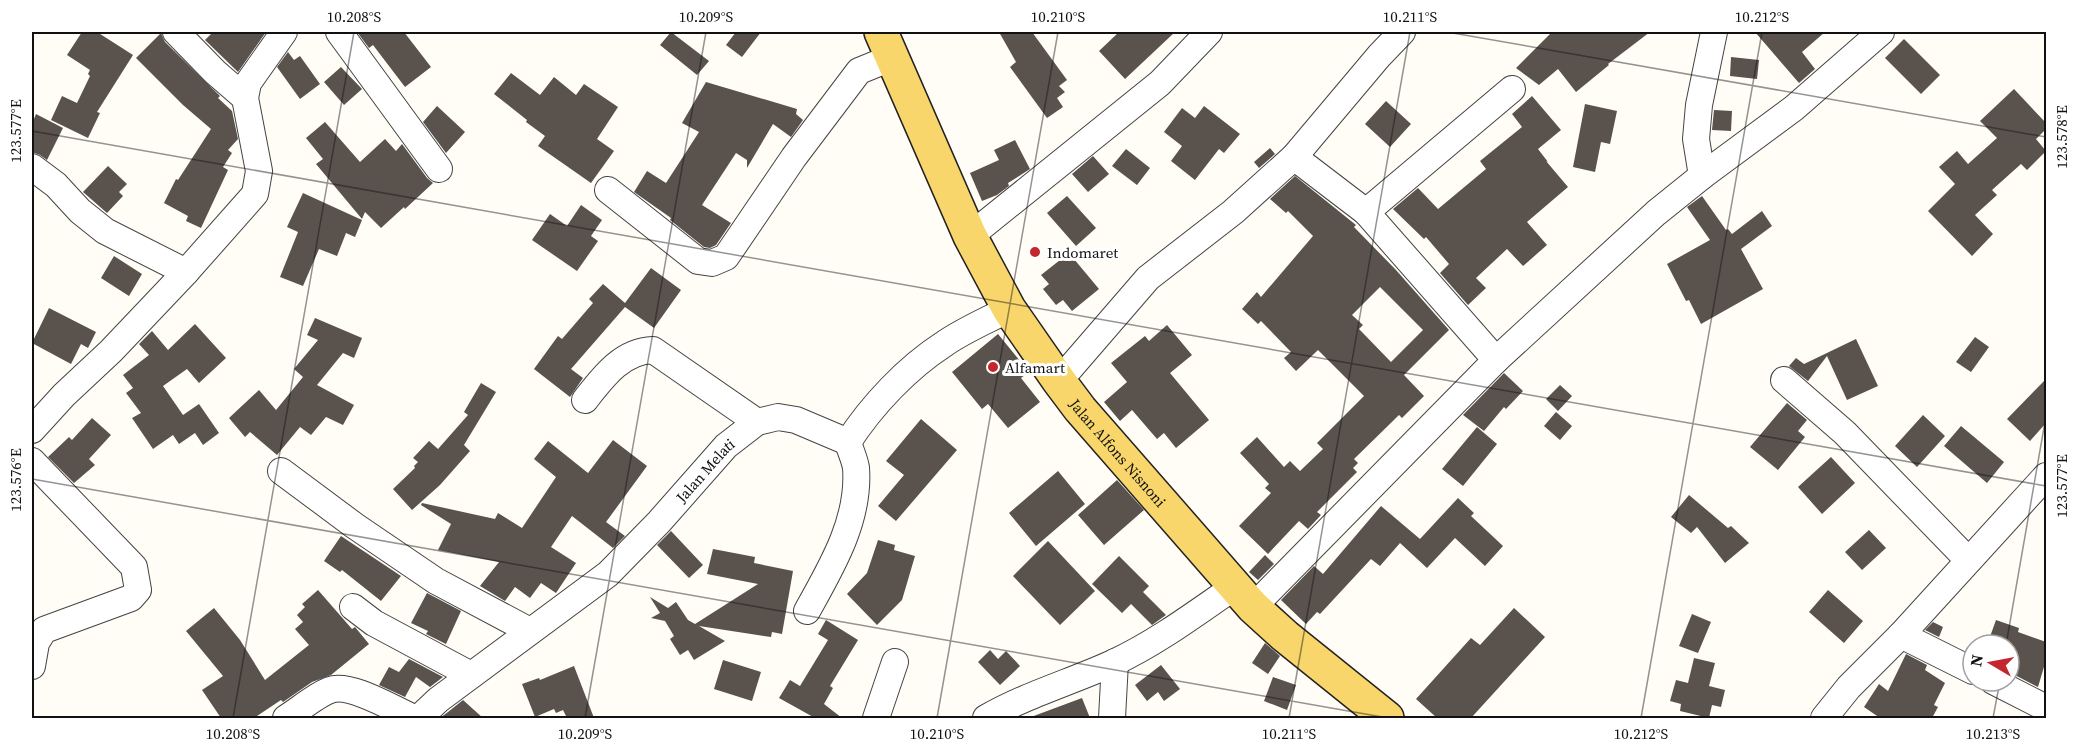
<svg xmlns="http://www.w3.org/2000/svg" width="2078" height="750" font-family="'Source Serif 4',serif">
	<style>
		.building { fill: #5a524d; fill-rule: evenodd }
		.lines { fill: none; stroke-linecap: round; stroke-linejoin: round }
		.minor-casing { stroke: #444; stroke-width: 28 }
		.major-casing { stroke: #222; stroke-width: 36 }
		.minor { stroke: #fff; stroke-width: 26 }
		.major { stroke: #f9d66b; stroke-width: 33 }
		.ticks { fill: none; stroke: #111; stroke-width: 1.5; stroke-opacity: 0.45 }
		.poi-dot { fill: #c4262e; stroke: #fff; stroke-width: 2 }
		.labels { text-anchor: middle; dominant-baseline: central; stroke-width: 6; stroke-linejoin: round; paint-order: stroke }
		.poi-label { font-size: 15px; fill: #111; stroke: #fff; text-anchor: start }
		.street-label { font-size: 15px; fill: #111; stroke: #fff }
		.neatline { fill: none; stroke: #111; stroke-width: 2 }
		.ticks-label { font-size: 15px; text-anchor: middle; fill: #111 }
	</style>
	<rect width="100%" height="100%" fill="#fffdf5"/>
	<path class="building" d="M82 32H97L133 55 97 112 100 113 88 138 51 120 62 96 77 103 90 76 88 74 90 70 67 55Z
		M213 32H266L238 72 205 40Z
		M357 32H404L431 67 405 87 373 45 369 48Z
		M671 32 709 61 697 75 660 45Z
		M736 32H761L742 57 726 45Z
		M999 32H1032L1067 80 1059 86 1065 92 1057 98 1063 107 1047 118 1010 67 1016 62Z
		M1119 32H1175L1125 79 1099 51Z
		M1552 32H1650L1608 64 1609 65 1576 92 1558 69 1539 85 1516 68Z
		M1755 32H1825L1802 52 1815 69 1799 83Z
		M161 33 165 42 220 96 218 98 232 111 238 139 228 150 232 153 223 167 228 170 201 228 186 221 188 216 164 203 176 179 178 180 211 129 183 105 136 58Z
		M1904 39 1940 75 1921 94 1885 58Z
		M288 52 294 60 300 56 320 84 300 99 277 67Z
		M1731 57 1759 60 1757 79 1730 76Z
		M341 67 362 89 344 105 324 82Z
		M511 73 540 95 554 77 576 95 584 84 618 107 597 139 614 151 591 183 538 146 545 136 526 122 527 120 494 94Z
		M706 82 797 109 796 114 803 120 791 137 773 124 747 168V160L736 153 702 205 731 223 716 245 710 248 704 247 670 220 671 218 634 192 647 171 666 183 699 132 682 123Z
		M2014 89 2046 123V129L2036 139 2046 151 2027 170 2021 164 1992 190 1997 195 1975 215 1993 234 1972 256 1928 211 1955 184 1939 167 1957 151 1968 164 1997 138 1980 121Z
		M1532 96 1561 130 1538 149 1548 162 1546 161 1568 187 1527 222 1547 245 1523 266 1507 249 1476 278 1486 288 1468 305 1440 273 1449 264 1426 237 1424 239 1393 209 1418 188 1438 209 1486 169 1480 161 1522 127 1512 114Z
		M1386 101 1411 124 1390 147 1365 124Z
		M1585 104 1617 111 1610 144 1601 142 1595 172 1573 167Z
		M437 106 465 132 446 153 423 122Z
		M1204 106 1240 134 1224 153 1219 149 1195 180 1171 161 1182 146 1164 132 1182 108 1195 118Z
		M1714 110 1732 111 1731 131 1712 130Z
		M36 114 63 128 47 160 40 155 32 152V124Z
		M325 122 360 162 385 139 396 151 402 144 427 178 433 183 405 209 404 207 381 228 365 212 362 219 316 164 323 159 306 138Z
		M1015 140 1030 169 1008 183 1009 186 997 195 982 201 970 173 999 160 994 150Z
		M1270 148 1275 154 1259 168 1254 162Z
		M1126 149 1150 168 1137 185 1112 166Z
		M1093 156 1109 174 1088 192 1072 174Z
		M108 166 127 184 119 192 123 196 107 213 83 192Z
		M1295 176 1356 225 1354 227 1396 270 1449 330 1404 375 1424 396 1402 418 1399 415 1354 459 1358 463 1353 468 1357 472 1317 512 1321 515 1308 529 1299 521 1268 554 1239 526 1271 493 1265 488 1269 484 1240 453 1257 437 1284 467 1290 461 1300 471 1323 449 1317 443 1364 396 1318 350 1296 371 1284 358 1291 352 1261 321 1258 324 1242 309 1257 292 1261 297 1313 236 1288 211 1286 213 1270 199ZM1380 287 1423 330 1391 362 1359 329 1363 325 1352 315Z
		M303 193 362 220 355 237 346 233 337 256 319 249 303 286 280 277 298 232 287 227Z
		M1067 196 1096 228 1076 246 1047 213Z
		M1702 196 1726 230 1728 229 1732 234 1762 211 1772 226 1741 249 1763 289 1701 324 1689 300 1686 301 1667 264 1710 240 1687 207Z
		M581 205 602 220 591 236 598 241 577 271 532 240 550 214 567 226Z
		M1069 253 1099 289 1072 311 1063 300 1056 305 1043 289 1049 284 1041 275Z
		M114 256 142 274 129 296 101 278Z
		M651 268 681 290 654 328 625 307 571 369 583 378 570 397 534 369 558 336 562 339 593 303 589 299 603 284 625 303Z
		M49 308 96 332 88 348 81 344 71 364 32 343Z
		M315 318 362 338 354 358 343 353 317 385 354 405 343 425 326 417 311 435 300 427 277 455 250 432 245 437 229 418 259 390 276 410 303 377 294 369 318 340 307 335Z
		M195 324 226 358 199 383 187 369 163 386 183 415 199 404 219 433 203 445 195 433 179 444 173 435 153 449 132 418 141 413 126 393 133 388 123 375 149 355 139 344 152 331 168 350Z
		M1167 325 1192 355 1170 373 1209 420 1176 448 1164 433 1157 439 1132 410 1120 421 1104 402 1127 382 1111 363 1145 336 1149 341Z
		M998 334 1029 372 1021 378 1040 402 1008 428 988 404 982 409 952 372Z
		M1975 337 1989 347 1971 372 1956 362Z
		M1856 339 1878 386 1847 400 1827 356 1808 381 1789 366 1796 358 1804 364Z
		M1504 373 1523 391 1506 409 1504 407 1484 431 1463 415Z
		M2046 379V423L2030 441 2007 419Z
		M481 383 496 392 464 445 470 451 440 485 412 510 393 489 415 468 414 466 418 462 413 458 429 441 438 449 468 415 464 412Z
		M1560 385 1572 396 1558 411 1546 399Z
		M1787 403 1807 420 1798 431 1805 437 1778 470 1750 447Z
		M1556 412 1572 426 1560 440 1544 426Z
		M1923 415 1945 436 1917 467 1895 446Z
		M92 418 111 435 89 459 95 465 74 483 48 457 69 437 72 440Z
		M921 419 957 450 896 521 878 506 904 475 886 461Z
		M1961 426 2004 462 1987 483 1944 446Z
		M1477 427 1497 444 1463 486 1442 469Z
		M613 440 647 466 606 522 625 536 613 548 572 516 551 547 576 563 556 593 541 583 530 598 515 587 505 601 480 586 499 562 438 550 451 524 421 505 422 503 495 519 498 513 522 528 556 477 534 459 548 441 588 473Z
		M1831 457 1855 483 1822 514 1798 487Z
		M1058 471 1085 504 1036 546 1009 513Z
		M1117 480 1144 510 1104 545 1078 515Z
		M1689 495 1728 528 1731 526 1749 543 1725 563 1697 527 1691 533 1671 517Z
		M1458 498 1474 513 1471 516 1503 546 1485 566 1455 538 1427 568 1400 543 1380 566 1371 559 1320 614 1317 612 1306 624 1281 600 1314 566 1323 574 1381 506 1420 539Z
		M1869 530 1886 548 1862 570 1845 552Z
		M671 531 703 565 689 578 657 545Z
		M341 536 401 576 381 601 342 570 340 572 324 561Z
		M878 540 895 545 894 550 915 556 902 600 877 625 847 594 867 573Z
		M1048 541 1095 591 1060 625 1013 576Z
		M713 549 755 557 754 563 793 571 782 634 772 632 771 637 699 626 725 641 694 660 688 650 680 655 670 639 674 636 665 621 651 618 660 613 650 597 668 608 676 602 688 620 695 624 758 584 707 574Z
		M1265 555 1274 564 1258 580 1249 572Z
		M1119 556 1149 586 1143 592 1166 615 1152 625 1131 604 1122 613 1092 584Z
		M318 590 352 629 355 627 369 644 331 675 312 682 283 702 281 700 254 718H221L202 690 223 676 186 631 214 608 240 640 265 680 309 645 295 629 303 622 297 615 305 607 302 604Z
		M1828 590 1863 621 1844 643 1809 612Z
		M427 593 461 611 446 644 426 634 428 631 411 623Z
		M1514 608 1545 637 1471 718H1437L1416 699 1471 638 1480 645Z
		M1692 614 1711 622 1698 653 1679 646Z
		M826 620 858 640 830 686 833 688 824 704 842 718H815L779 698 790 680 800 686 828 640 818 634Z
		M1996 620 2019 628 2018 632 2046 642V660L2038 687 2009 672V645H1987Z
		M1933 622 1943 627 1939 637 1925 630Z
		M1265 643 1280 656 1268 674 1252 663Z
		M990 650 998 659 1006 651 1020 666 1000 685 978 662Z
		M1906 654 1927 665 1925 670 1945 683 1934 705 1938 707 1932 718H1880L1864 707 1879 684 1888 691Z
		M1694 658 1715 663 1709 686 1725 690 1721 707 1712 705 1709 718 1680 711 1681 704 1670 701 1676 680 1688 683Z
		M409 659 443 677 430 687 416 677 405 697 379 685 389 667 399 672Z
		M723 660 761 672 752 701 714 689Z
		M1161 665 1180 689 1164 701 1158 692 1147 701 1135 685Z
		M574 666 594 718H567L563 710 556 713 554 709 535 717 522 684 539 678 540 680Z
		M1273 677 1296 685 1287 710 1264 701Z
		M1082 698 1090 718H1031V717Z
		M463 700 483 718H440L448 712Z"/>
	<g class="lines">
		<defs>
			<g id="minor">
				<path d="M176 32 215 72 245 98"/>
				<path d="M339 32 439 169"/>
				<path d="M1294 157 1379 56 1402 32"/>
				<path d="M32 167 56 185 80 211 105 231 186 272"/>
				<path d="M1702 176 1696 139 1699 105 1714 32"/>
				<path d="M608 190 698 261 712 263 726 257 794 157 859 71 891 58"/>
				<path d="M1366 212 1512 89"/>
				<path d="M970 236 1160 83 1209 32"/>
				<path d="M1784 380 1845 433 1968 560"/>
				<path d="M1059 381 1148 278 1233 212 1294 157 1366 212 1496 360"/>
				<path d="M585 400C603 377 622 351 653 350L757 422"/>
				<path d="M32 430 64 395 111 351 186 272 255 194 259 171 245 98 248 83 284 32"/>
				<path d="M32 461 134 567 138 590 131 598 44 630 36 643 32 666"/>
				<path d="M281 471 355 526 436 581 530 631"/>
				<path d="M353 607 374 623 471 675"/>
				<path d="M1253 607 1496 360 1656 213 1702 176 1794 108 1881 32"/>
				<path d="M807 611C831 568 860 520 856 468 855 460 850 450 848 442"/>
				<path d="M1901 635 1973 671"/>
				<path d="M1993 681 2046 708"/>
				<path d="M286 718C299 710 316 695 330 690 350 682 395 710 414 718"/>
				<path id="s1" d="M419 718 438 700 608 574 659 522 726 446 757 422 778 417 796 420 848 442C872 405 907 368 944 344 964 330 988 320 1009 309"/>
				<path d="M876 718 895 662"/>
				<path d="M986 718C1026 695 1071 682 1113 663 1156 643 1195 614 1234 587"/>
				<path d="M1112 718 1115 662"/>
				<path d="M1824 718 1849 687 1901 635 2046 476"/>
			</g>
			<g id="major">
				<path id="s2" d="M881 32 970 236 1009 309 1059 381 1080 409 1253 607 1285 636 1387 718"/>
			</g>
		</defs>
		<use href="#minor" class="minor-casing"/>
		<use href="#major" class="major-casing"/>
		<use href="#minor" class="minor"/>
		<use href="#major" class="major"/>
	</g>
	<path class="ticks" d="M1447 32 2046 137M32 131 2046 486M32 479 1388 718M2006 645 2046 416M233 718 354 32M585 718 706 32M937 718 1058 32M1289 718 1410 32M1641 718 1762 32M1993 718 2000 681"/>
	<g class="poi-dot">
		<circle cx="1035" cy="252" r="6"/>
		<circle cx="993" cy="367" r="6"/>
	</g>
	<g class="labels">
		<g class="poi-label">
			<text x="1047" y="252">Indomaret</text>
			<text x="1005" y="367">Alfamart</text>
		</g>
		<g class="street-label">
			<text stroke="none"><textPath href="#s2" startOffset="486">Jalan Alfons Nisnoni</textPath></text>
			<text stroke="none"><textPath href="#s1" startOffset="380">Jalan Melati</textPath></text>
		</g>
	</g>
	<rect width="2078" height="750" fill="none" stroke="#ffffff" stroke-width="66"/>
	<g transform="translate(1991 663) rotate(280)"><circle r="28" fill="#ffffff" stroke="#a0a0a0" stroke-width="1.5"/>
	<path d="M0-4.5L10 22L0 15L-10 22Z" fill="#c4262e"/>
	<text y="-9" font-size="16" font-weight="bold" text-anchor="middle" fill="#111111">N</text>
	</g>
	<rect x="33" y="33" width="2012" height="684" class="neatline"/>
	<g class="ticks-label">
		<text x="354" y="22">10.208°S</text>
		<text x="706" y="22">10.209°S</text>
		<text x="1058" y="22">10.210°S</text>
		<text x="1410" y="22">10.211°S</text>
		<text x="1762" y="22">10.212°S</text>
		<text transform="translate(16 131) rotate(-90)" y="5">123.577°E</text>
		<text transform="translate(2062 137) rotate(-90)" y="5">123.578°E</text>
		<text transform="translate(16 480) rotate(-90)" y="5">123.576°E</text>
		<text transform="translate(2062 486) rotate(-90)" y="5">123.577°E</text>
		<text x="233" y="739">10.208°S</text>
		<text x="585" y="739">10.209°S</text>
		<text x="937" y="739">10.210°S</text>
		<text x="1289" y="739">10.211°S</text>
		<text x="1641" y="739">10.212°S</text>
		<text x="1993" y="739">10.213°S</text>
	</g>
</svg>
